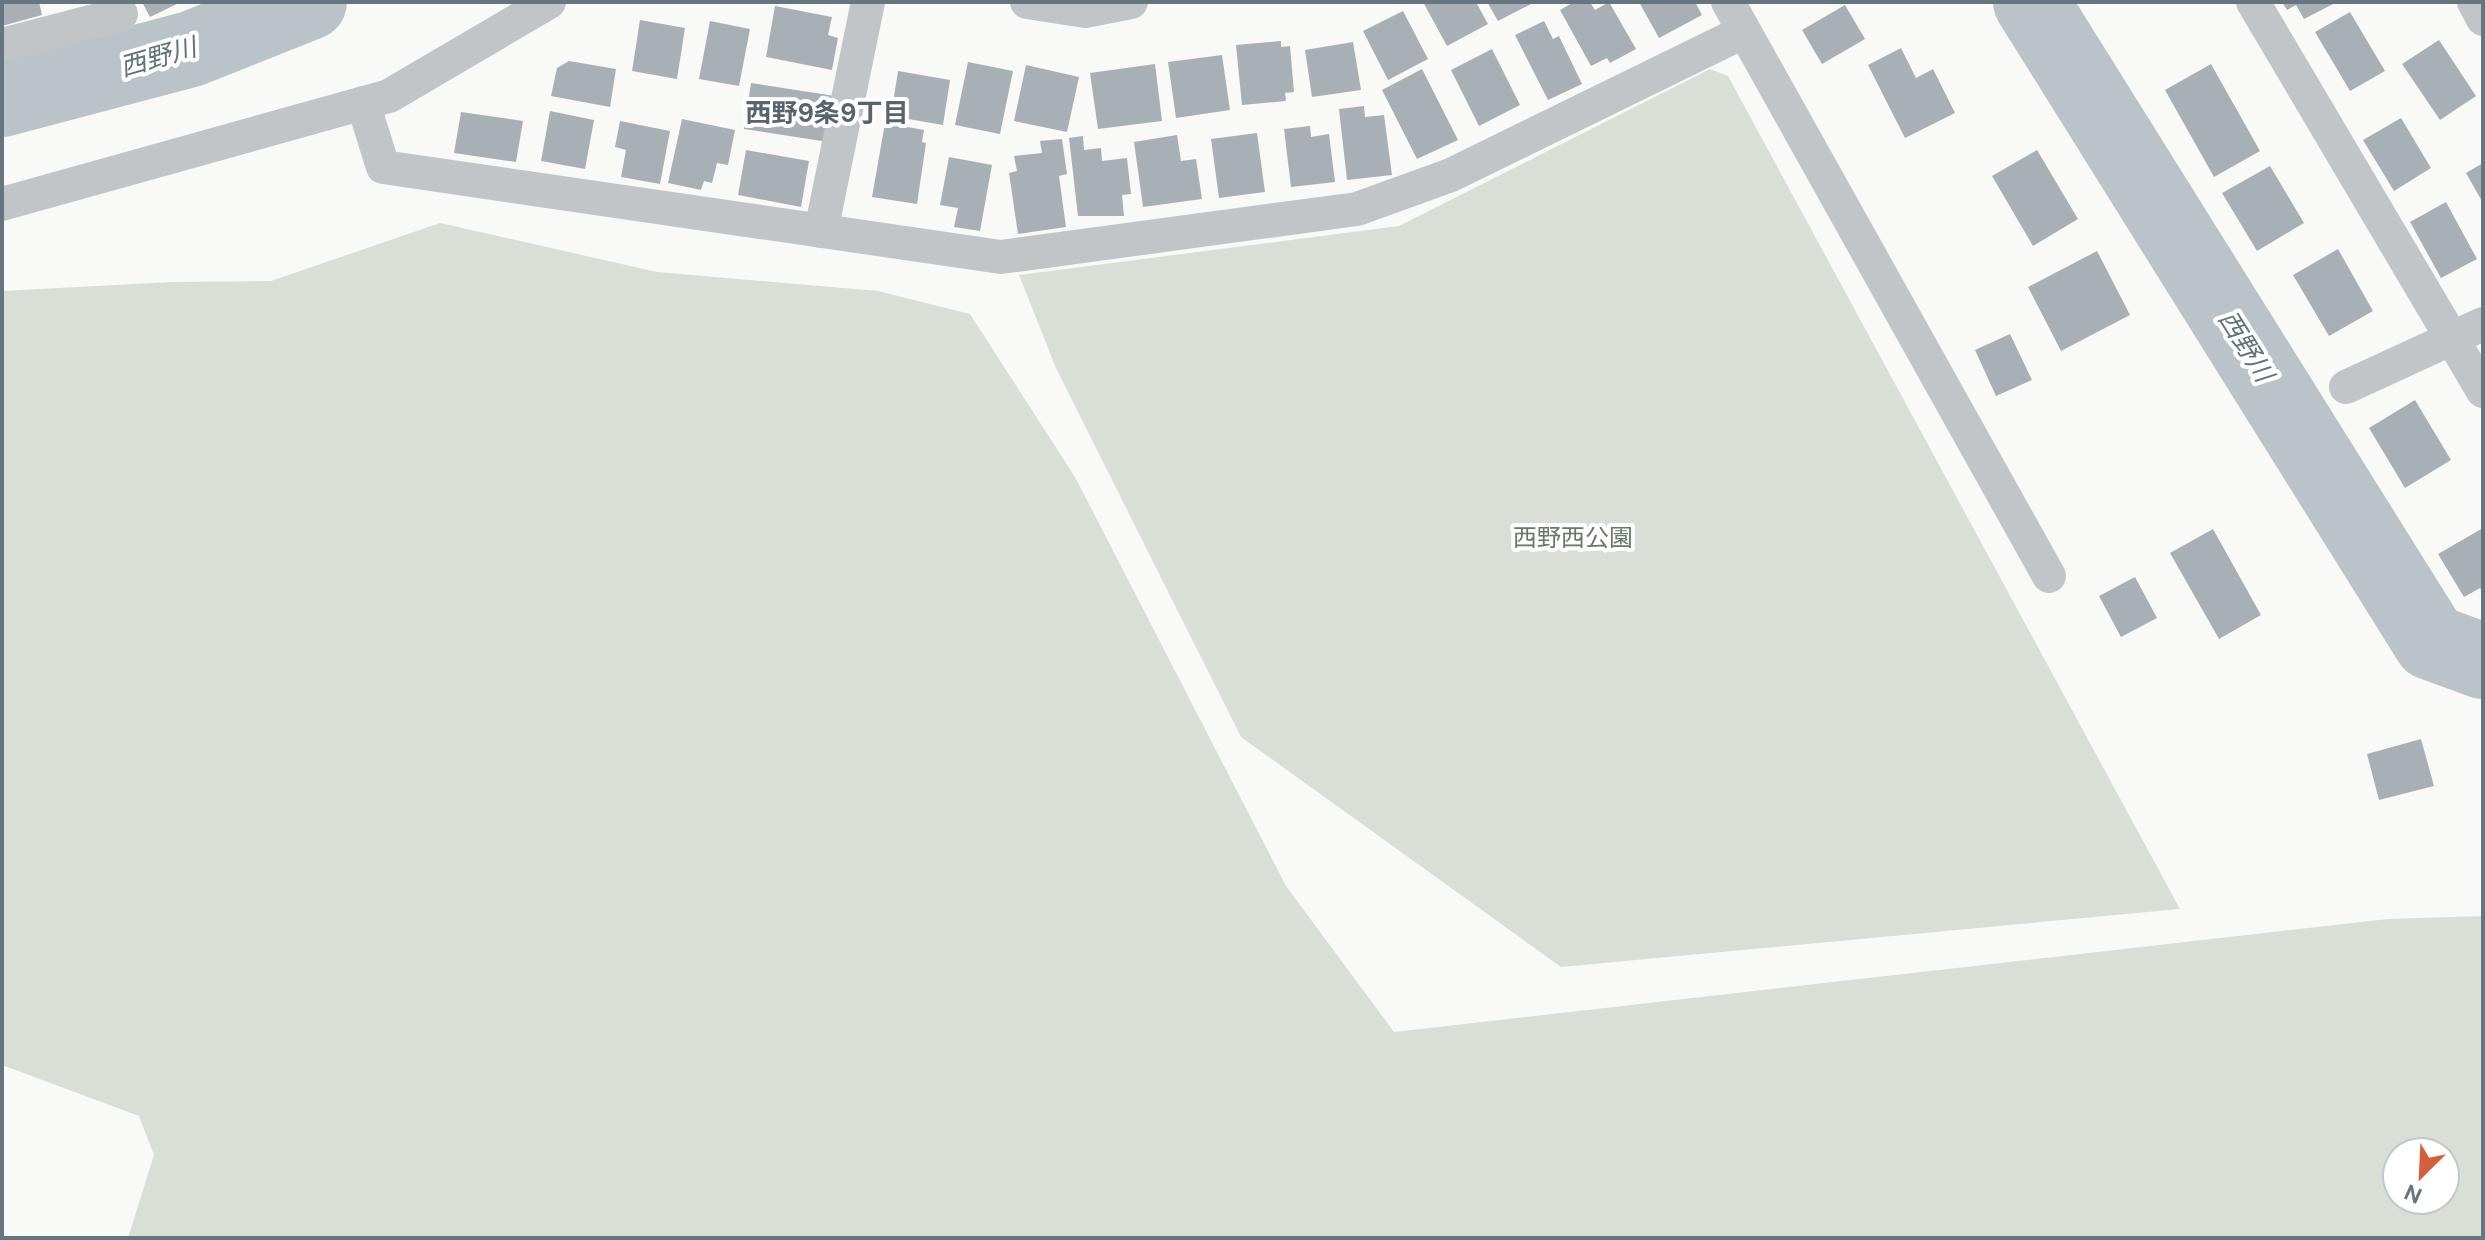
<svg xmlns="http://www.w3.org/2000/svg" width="2485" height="1240" font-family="'DM Sans','Noto Sans JP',sans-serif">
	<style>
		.green { fill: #d9ded7; fill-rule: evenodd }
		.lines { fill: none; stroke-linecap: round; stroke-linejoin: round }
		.river { stroke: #bac4c8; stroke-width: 76 }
		.building { fill: #a9b0b5 }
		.street { stroke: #c1c5c8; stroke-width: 34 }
		.labels { text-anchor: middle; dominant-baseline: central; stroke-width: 8; stroke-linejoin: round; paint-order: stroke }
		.park-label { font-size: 24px; fill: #687865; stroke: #fff }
		.water-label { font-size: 26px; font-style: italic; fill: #617379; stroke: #fff }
		.neighbourhood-label { font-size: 26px; font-weight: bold; fill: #58636b; stroke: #fff }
	</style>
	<rect width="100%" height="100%" fill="#f9f9f7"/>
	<g class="green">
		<polygon points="1710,69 1728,76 2180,909 1561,967 1241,737 1056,368 1019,275 1399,226"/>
		<path d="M440 223 657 272 878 291 970 314 1075 477 1286 886 1394 1032 2388 919 2483 916V1238H128L154 1155 139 1116 2 1065V291L173 282 271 281ZM2397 1152H2445V1200H2397Z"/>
	</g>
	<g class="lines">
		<g class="river">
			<polyline points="2031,2 2431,642 2483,661"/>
			<polyline points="2,99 191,49 309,2"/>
		</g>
	</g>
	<g class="building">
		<polygon points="2,2 39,2 42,15 2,26"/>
		<polygon points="142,2 181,2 150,17"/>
		<polygon points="1423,2 1476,2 1488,24 1447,46"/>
		<polygon points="1487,2 1535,2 1498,21"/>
		<polygon points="1574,2 1590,2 1595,10 1609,2 1636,49 1610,63 1607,58 1591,66 1560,10"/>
		<polygon points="1639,2 1695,2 1702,15 1659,38"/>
		<polygon points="2282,2 2337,2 2304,19 2296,5 2287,10"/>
		<polygon points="1845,5 1865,39 1822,64 1802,30"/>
		<polygon points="775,6 832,17 828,35 838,38 832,70 766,57"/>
		<polygon points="1403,11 1428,59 1388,80 1363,31"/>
		<polygon points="2350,12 2385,71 2350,91 2315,32"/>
		<polygon points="640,20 685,28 677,79 632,71"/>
		<polygon points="710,21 750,29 739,86 699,79"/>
		<polygon points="1544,21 1553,39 1559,36 1582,84 1548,100 1515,35"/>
		<polygon points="2439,40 2476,96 2440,120 2402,64"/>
		<polygon points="1281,41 1281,47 1290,46 1294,92 1285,93 1286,101 1242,105 1236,45"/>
		<polygon points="1353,42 1361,90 1312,97 1305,50"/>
		<polygon points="1901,48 1916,78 1933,69 1955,113 1905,138 1868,65"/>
		<polygon points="1492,49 1520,105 1479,126 1451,70"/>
		<polygon points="1222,55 1230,110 1176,118 1168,62"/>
		<polygon points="569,61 616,69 610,107 551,96 557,68"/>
		<polygon points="968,62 1013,71 1000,134 955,125"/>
		<polygon points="1155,64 1162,121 1098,129 1090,73"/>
		<polygon points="2211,64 2260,151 2214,177 2165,90"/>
		<polygon points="1026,65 1079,77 1067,132 1014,121"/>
		<polygon points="1422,69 1458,140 1417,159 1382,90"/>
		<polygon points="898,71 950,80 943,125 891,116"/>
		<polygon points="751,83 835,96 828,142 744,129"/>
		<polygon points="1364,106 1365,117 1384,115 1392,175 1347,180 1339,109"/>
		<polygon points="550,111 594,120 585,169 541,161"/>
		<polygon points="461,112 523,121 516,162 454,153"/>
		<polygon points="2401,118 2431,168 2394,191 2363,140"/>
		<polygon points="682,119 735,130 728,165 717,163 712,183 704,181 701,190 668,183"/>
		<polygon points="620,121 670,131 660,184 621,177 626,150 615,147"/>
		<polygon points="885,123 924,130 922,142 926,143 917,204 872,197"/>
		<polygon points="1310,126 1311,137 1329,134 1335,182 1291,187 1284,129"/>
		<polygon points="1257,133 1265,192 1219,198 1211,139"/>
		<polygon points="1177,135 1181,161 1196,159 1202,199 1143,207 1134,142"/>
		<polygon points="1083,136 1084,150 1101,148 1102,161 1127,158 1131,194 1122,195 1124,216 1078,216 1069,138"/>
		<polygon points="1062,139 1067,174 1059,176 1066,227 1018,234 1009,173 1017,171 1014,156 1042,153 1040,141"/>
		<polygon points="746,150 809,161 801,207 738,195"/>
		<polygon points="2037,150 2078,219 2033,246 1992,176"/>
		<polygon points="949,157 992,165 980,231 954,227 958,208 940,205"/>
		<polygon points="2483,163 2483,203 2466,173"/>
		<polygon points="2270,166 2304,223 2257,251 2222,193"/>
		<polygon points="2446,202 2477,259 2441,278 2410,222"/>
		<polygon points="2338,249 2373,311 2329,336 2293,275"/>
		<polygon points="2097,251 2130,315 2061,351 2028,287"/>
		<polygon points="2010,334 2032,380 1996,396 1975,350"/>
		<polygon points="2415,400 2451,460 2405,488 2369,428"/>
		<polygon points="2483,528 2483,593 2480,588 2464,597 2438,554"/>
		<polygon points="2213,529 2261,615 2219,639 2170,553"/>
		<polygon points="2135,577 2157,618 2121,637 2099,596"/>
		<polygon points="2421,739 2434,786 2379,800 2367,754"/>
	</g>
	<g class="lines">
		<g class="street">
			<polyline points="1027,2 1085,11 1131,2"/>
			<polyline points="1728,2 2049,576"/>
			<polyline points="2253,2 2483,391"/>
			<polyline points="2474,2 2483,19"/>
			<polyline points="2,45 121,14 115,2"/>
			<polyline points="363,103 383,167 1001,257 1357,209 1451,175 1743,32"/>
			<polyline points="2,204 389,96 549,2"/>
			<polyline points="821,231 868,2"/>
			<polyline points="2346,387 2483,324"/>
		</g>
	</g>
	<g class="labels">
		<g class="park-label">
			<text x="1573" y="537">西野西公園</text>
		</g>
		<g class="water-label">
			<text transform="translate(158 57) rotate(-16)">西野川</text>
			<text transform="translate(2246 346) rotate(58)">西野川</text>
		</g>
		<g class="neighbourhood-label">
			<text x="827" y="113">西野9条9丁目</text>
		</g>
	</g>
	<rect width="2485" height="1240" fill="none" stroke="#66757f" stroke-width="8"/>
	<g transform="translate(2421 1176) rotate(204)"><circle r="38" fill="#ffffff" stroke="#c2c8cc" stroke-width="2"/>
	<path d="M0-6L14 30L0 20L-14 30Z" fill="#d35f3d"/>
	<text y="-12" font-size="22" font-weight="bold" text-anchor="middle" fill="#66757f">N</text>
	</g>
</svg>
